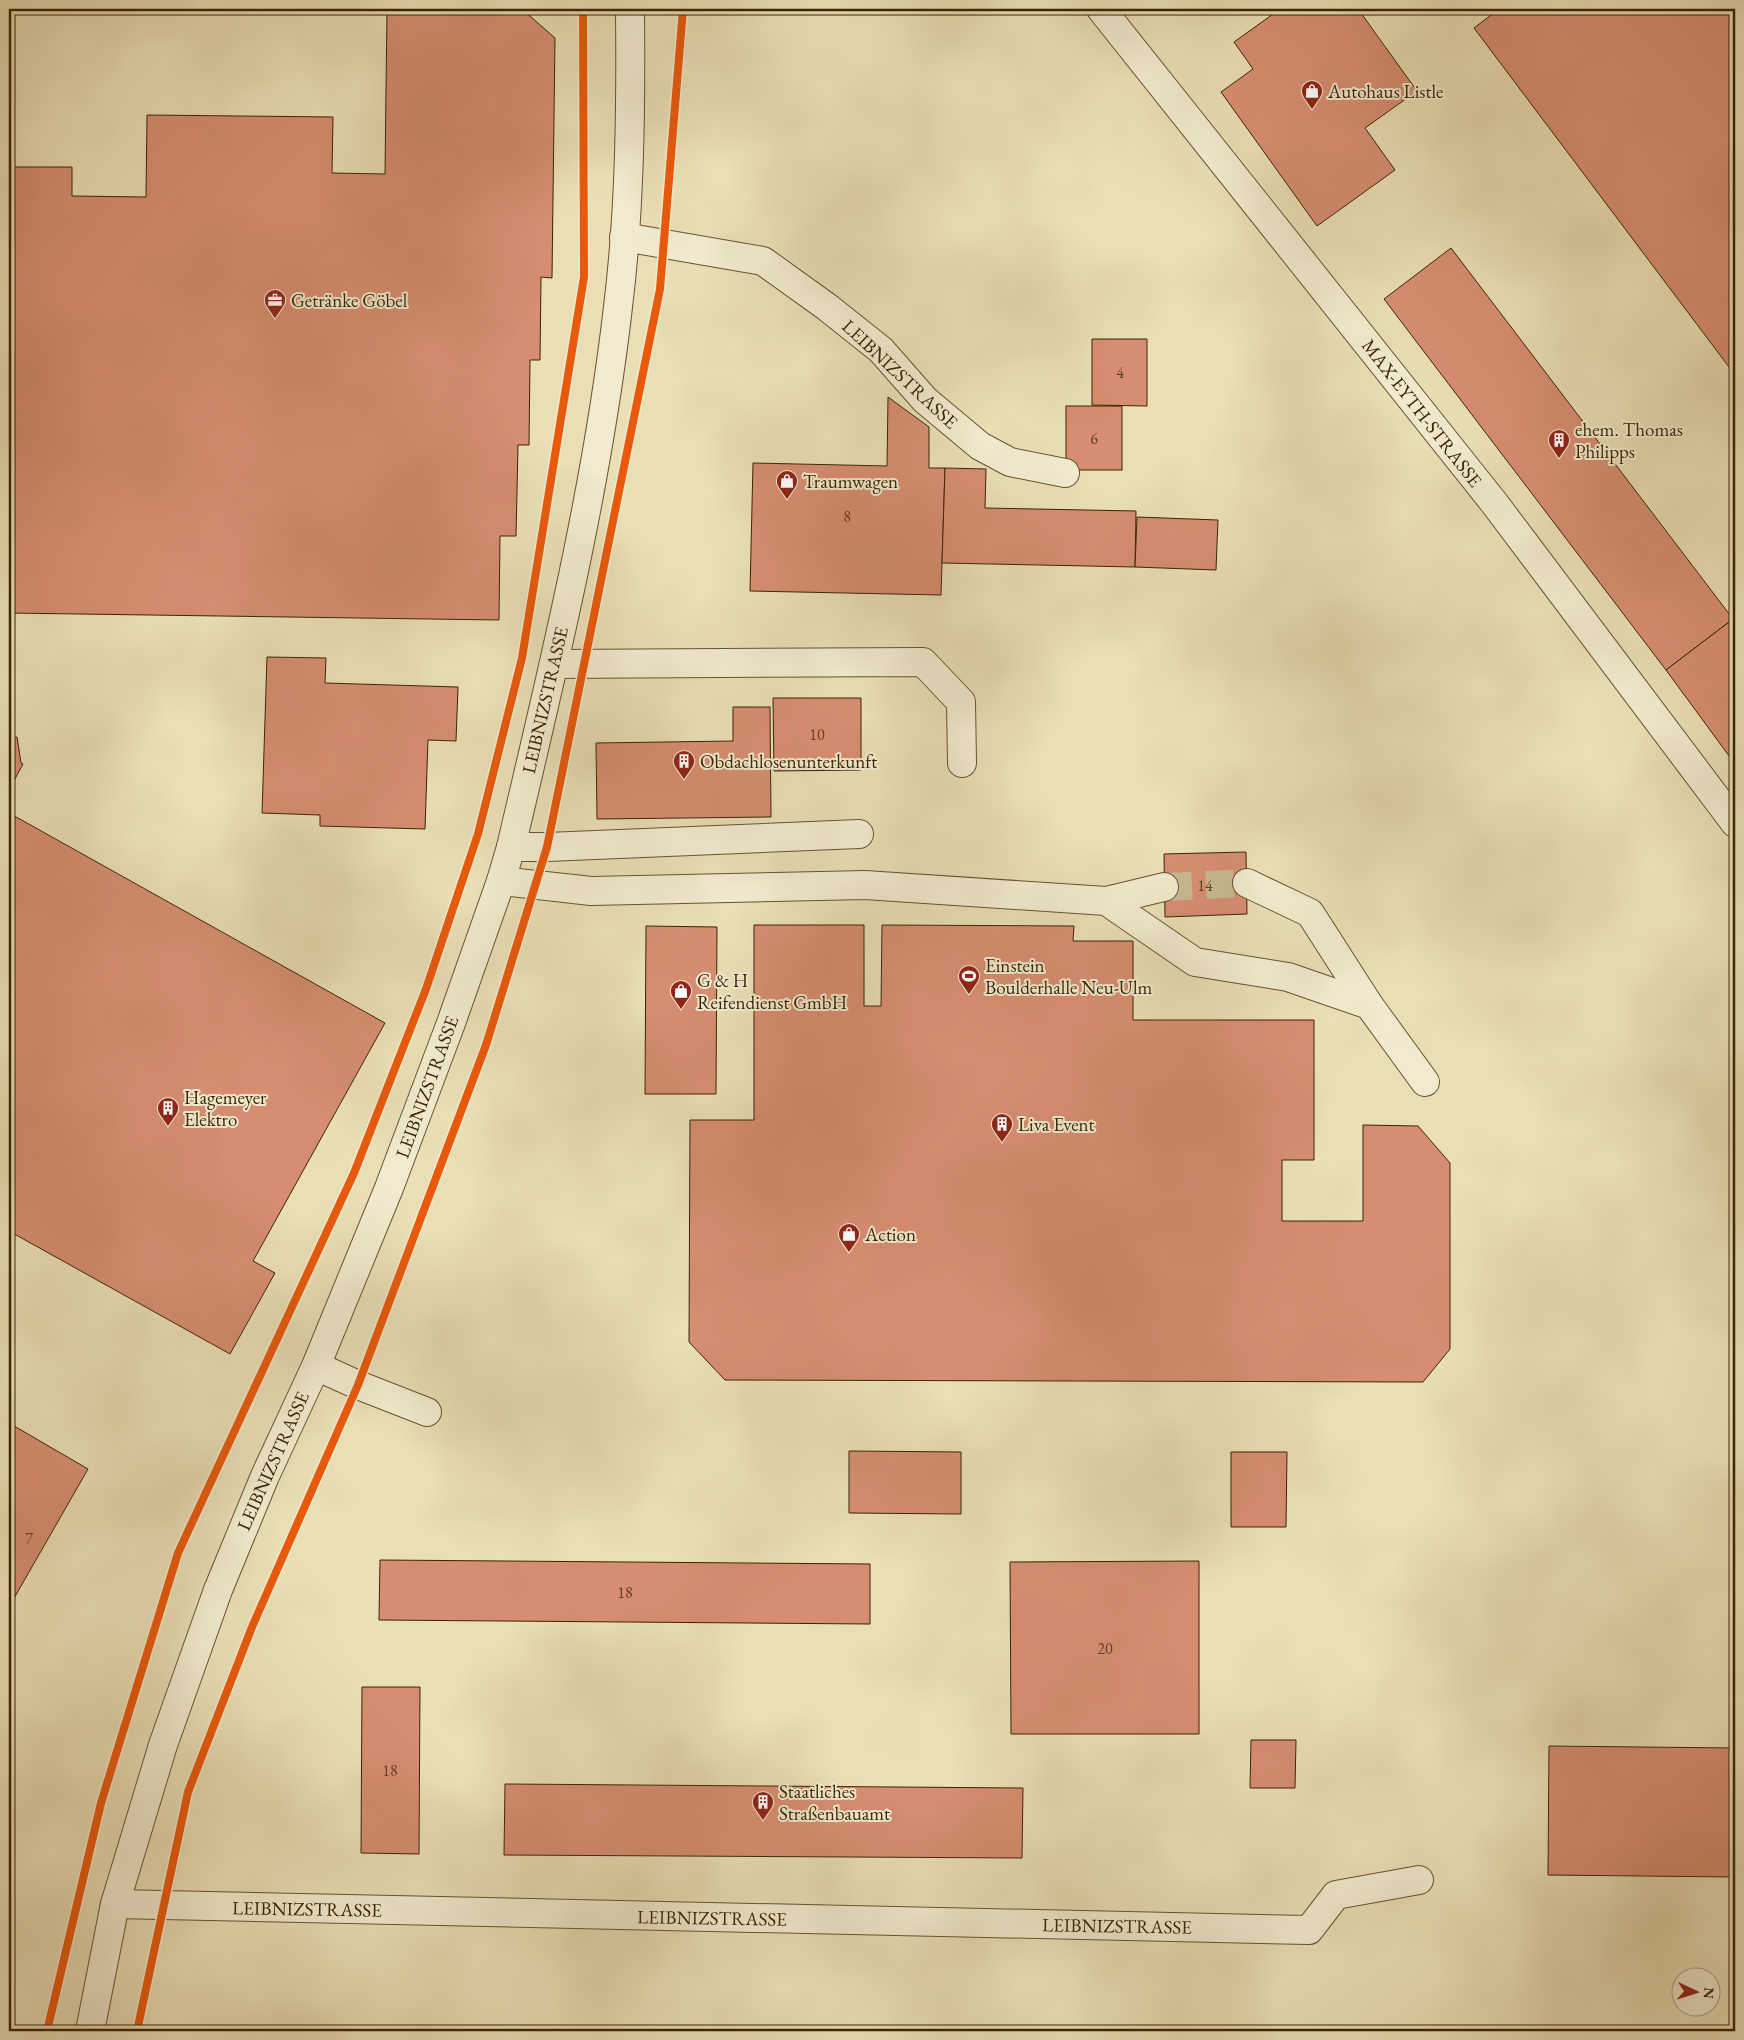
<svg xmlns="http://www.w3.org/2000/svg" width="1744" height="2040" font-family="'EB Garamond',serif">
	<style>
		.building { fill: #d68d71; stroke: #3a2504 }
		.lines { fill: none; stroke-linecap: round; stroke-linejoin: round }
		.minor-tunnel { stroke: #c6b991; stroke-width: 28; stroke-dasharray: 28 14; stroke-linecap: butt }
		.minor-casing { stroke: #665330; stroke-width: 30 }
		.minor { stroke: #f1eace; stroke-width: 28 }
		.cycleway-casing { stroke: #f1eace; stroke-width: 11 }
		.cycleway { stroke: #e8590c; stroke-width: 8 }
		.labels { text-anchor: middle; dominant-baseline: central; stroke-width: 4; stroke-linejoin: round; paint-order: stroke }
		.number-label { font-size: 16px; fill: #613f1f }
		.poi-label { font-size: 19px; fill: #3a2504; stroke: #f1eace; text-anchor: start }
		.street-label { font-size: 19px; fill: #3a2504; stroke: #f1eace }
	</style>
	<rect width="100%" height="100%" fill="#e9deb4"/>
	<filter id="stains"><feTurbulence type="fractalNoise" baseFrequency=".004" numOctaves="4"/><feColorMatrix values="0 0 0 0 .2 0 0 0 0 .09 0 0 0 0 .02 0 0 0 .5 -.17"/></filter>
	<radialGradient id="worn" r=".72"><stop offset=".6" stop-color="#630" stop-opacity="0"/><stop offset="1" stop-color="#630" stop-opacity=".3"/></radialGradient>
	<g class="building">
		<polygon points="387,9 522,9 555,38 552,278 541,277 540,360 530,360 529,445 518,445 516,536 500,536 499,620 9,613 9,167 72,167 72,196 146,197 147,115 333,117 332,173 385,174"/>
		<polygon points="1273,9 1358,9 1417,91 1365,128 1395,170 1317,226 1221,92 1253,69 1234,42 1276,12"/>
		<polygon points="1499,9 1735,9 1735,375 1474,28"/>
		<polygon points="1451,248 1733,619 1666,670 1384,299"/>
		<polygon points="1092,339 1147,339 1147,406 1092,405"/>
		<polygon points="888,397 929,427 929,468 945,468 941,595 750,591 753,463 887,466"/>
		<rect x="1066" y="406" width="56" height="64"/>
		<polygon points="945,468 986,469 985,508 1136,511 1135,567 942,563"/>
		<polygon points="1137,517 1218,520 1216,570 1135,567"/>
		<polygon points="1733,619 1735,623 1735,764 1666,670"/>
		<polygon points="267,657 326,658 325,683 458,687 456,741 428,740 425,829 320,826 320,815 262,813"/>
		<polygon points="773,698 861,698 861,770 774,771"/>
		<polygon points="733,707 770,707 771,817 597,819 596,743 733,741"/>
		<polygon points="17,737 21,763 23,764 9,790 9,738"/>
		<polygon points="9,813 385,1023 253,1261 275,1273 230,1354 9,1231"/>
		<polygon points="1246,852 1247,914 1165,917 1164,854"/>
		<polygon points="754,925 864,925 864,1006 881,1006 882,925 1074,926 1073,941 1133,941 1133,1020 1314,1020 1314,1160 1282,1160 1282,1221 1363,1221 1363,1125 1418,1126 1450,1163 1450,1349 1423,1382 725,1380 689,1342 690,1120 754,1120"/>
		<polygon points="646,926 717,927 716,1094 645,1094"/>
		<polygon points="9,1423 88,1469 9,1607"/>
		<polygon points="849,1451 961,1452 961,1514 849,1513"/>
		<polygon points="1231,1452 1287,1452 1286,1527 1231,1527"/>
		<polygon points="380,1560 870,1564 870,1624 379,1620"/>
		<polygon points="1199,1561 1199,1734 1011,1734 1010,1562"/>
		<polygon points="362,1687 420,1687 419,1854 361,1853"/>
		<polygon points="1251,1740 1296,1740 1295,1788 1250,1788"/>
		<polygon points="1549,1746 1735,1748 1735,1877 1548,1875"/>
		<polygon points="505,1784 1023,1788 1022,1858 504,1855"/>
	</g>
	<g class="lines">
		<polyline class="minor-tunnel" points="1164,887 1247,883"/>
		<g class="minor-casing">
			<g id="minor">
				<polyline points="1101,9 1495,504 1735,823"/>
				<polyline points="624,237 763,261 827,307 881,350 925,400 980,446 1010,462 1065,473"/>
				<polyline points="554,664 923,662 961,702 962,763"/>
				<polyline points="511,847 547,847 859,834"/>
				<polyline points="501,881 591,891 865,885 1106,901 1195,962 1288,977 1369,1005 1425,1082"/>
				<polyline points="1247,883 1310,913 1369,1005"/>
				<polyline points="1106,901 1164,887"/>
				<polyline points="316,1366 358,1385 427,1412"/>
				<polyline points="115,1904 1309,1930 1336,1895 1419,1880"/>
				<path d="M90 2031 115 1904 163 1745 218 1590 265 1476 316 1366 389 1188 451 1023 501 881 511 847C553 668 597 490 618 307 630 209 631 108 630 9"/>
			</g>
		</g>
		<use href="#minor" class="minor"/>
		<g class="cycleway-casing">
			<g id="cycleway">
				<polyline points="47,2031 101,1803 178,1553 354,1173 426,989 478,834 522,658 584,277 583,9"/>
				<polyline points="137,2031 188,1792 252,1627 358,1385 486,1045 547,847 660,289 683,9"/>
			</g>
		</g>
		<use href="#cycleway" class="cycleway"/>
	</g>
	<defs>
		<g id="shop-pin" transform="scale(1.125)"><path d="M0 17L-7.5 6A9.5 9.5 0 1 1 7.5 6Z" fill="#8f2418" stroke="#f1eace"/><path d="M-5-2.5h2.3a2.7 3.5 0 0 1 5.4 0H5L5.5 6h-11ZM-1.5-2.5h3a1.5 2.3 0 0 0-3 0Z" fill="#fff"/></g>
		<g id="office-pin" transform="scale(1.125)"><path d="M0 17L-7.5 6A9.5 9.5 0 1 1 7.5 6Z" fill="#8f2418" stroke="#f1eace"/><path d="M-6-3h4V-5.5h4V-3h4V5H-6ZM-1-4.5V-3h2v-1.5ZM-6 0V1H6V0Z" fill="#fff"/></g>
		<g id="building-pin" transform="scale(1.125)"><path d="M0 17L-7.5 6A9.5 9.5 0 1 1 7.5 6Z" fill="#8f2418" stroke="#f1eace"/><path d="M-4-6H4V6H1V3H-1V6H-4ZM-2.5-4.3h1.7v1.8h-1.7ZM.8-4.3h1.7v1.8H.8ZM-2.5-1h1.7V.8h-1.7ZM.8-1h1.7V.8H.8Z" fill="#fff"/></g>
		<g id="stadium-pin" transform="scale(1.125)"><path d="M0 17L-7.5 6A9.5 9.5 0 1 1 7.5 6Z" fill="#8f2418" stroke="#f1eace"/><path d="M0-5a6.5 5 0 1 0 0 10a6.5 5 0 1 0 0-10ZM-3.5-1.8h7v3.6h-7Z" fill="#fff"/></g>
	</defs>
	<g fill-rule="evenodd">
		<use href="#shop-pin" x="1312" y="91"/>
		<use href="#office-pin" x="275" y="300"/>
		<use href="#building-pin" x="1559" y="440"/>
		<use href="#shop-pin" x="787" y="481"/>
		<use href="#building-pin" x="684" y="761"/>
		<use href="#stadium-pin" x="969" y="976"/>
		<use href="#shop-pin" x="681" y="991"/>
		<use href="#building-pin" x="168" y="1108"/>
		<use href="#building-pin" x="1002" y="1124"/>
		<use href="#shop-pin" x="849" y="1234"/>
		<use href="#building-pin" x="763" y="1802"/>
	</g>
	<g class="labels">
		<g class="number-label">
			<text x="1120" y="372">4</text>
			<text x="1094" y="438">6</text>
			<text x="847" y="516">8</text>
			<text x="817" y="734">10</text>
			<text x="1205" y="885">14</text>
			<text x="29" y="1538">7</text>
			<text x="625" y="1592">18</text>
			<text x="1105" y="1648">20</text>
			<text x="390" y="1770">18</text>
		</g>
		<g class="poi-label">
			<text x="1328" y="91">Autohaus Listle</text>
			<text x="291" y="300">Getränke Göbel</text>
			<text x="1575" y="429">ehem. Thomas<tspan x="1575" dy="22">Philipps</tspan></text>
			<text x="803" y="481">Traumwagen</text>
			<text x="700" y="761">Obdachlosenunterkunft</text>
			<text x="985" y="965">Einstein<tspan x="985" dy="22">Boulderhalle Neu-Ulm</tspan></text>
			<text x="697" y="980">G &amp; H<tspan x="697" dy="22">Reifendienst GmbH</tspan></text>
			<text x="184" y="1097">Hagemeyer<tspan x="184" dy="22">Elektro</tspan></text>
			<text x="1018" y="1124">Liva Event</text>
			<text x="865" y="1234">Action</text>
			<text x="779" y="1791">Staatliches<tspan x="779" dy="22">Straßenbauamt</tspan></text>
		</g>
		<g class="street-label">
			<text transform="translate(900 374) rotate(43)">LEIBNIZSTRASSE</text>
			<text transform="translate(1422 413) rotate(52)">MAX-EYTH-STRASSE</text>
			<text transform="translate(545 700) rotate(-77)">LEIBNIZSTRASSE</text>
			<text transform="translate(427 1087) rotate(-70)">LEIBNIZSTRASSE</text>
			<text transform="translate(273 1461) rotate(-66)">LEIBNIZSTRASSE</text>
			<text transform="translate(307 1909) rotate(1)">LEIBNIZSTRASSE</text>
			<text transform="translate(712 1918) rotate(1)">LEIBNIZSTRASSE</text>
			<text transform="translate(1117 1926) rotate(1)">LEIBNIZSTRASSE</text>
		</g>
	</g>
	<rect width="1744" height="2040" fill="none" stroke="#e9deb4" stroke-width="30"/>
	<rect x="10" y="10" width="1724" height="2020" fill="none" stroke="#3a2504" stroke-width="2.5"/>
	<rect x="15" y="15" width="1714" height="2010" fill="none" stroke="#3a2504"/>
	<g transform="translate(1696 1992) rotate(94)"><circle r="24" fill="#f1eace" stroke="#a89b7d"/>
	<path d="M0-4L9 19L0 12L-9 19Z" fill="#8f2418"/>
	<text y="-8" font-size="14" font-weight="bold" text-anchor="middle" fill="#3a2504">N</text>
	</g>
	<rect width="100%" height="100%" filter="url(#stains)"/>
	<rect width="100%" height="100%" fill="url(#worn)"/>
</svg>
